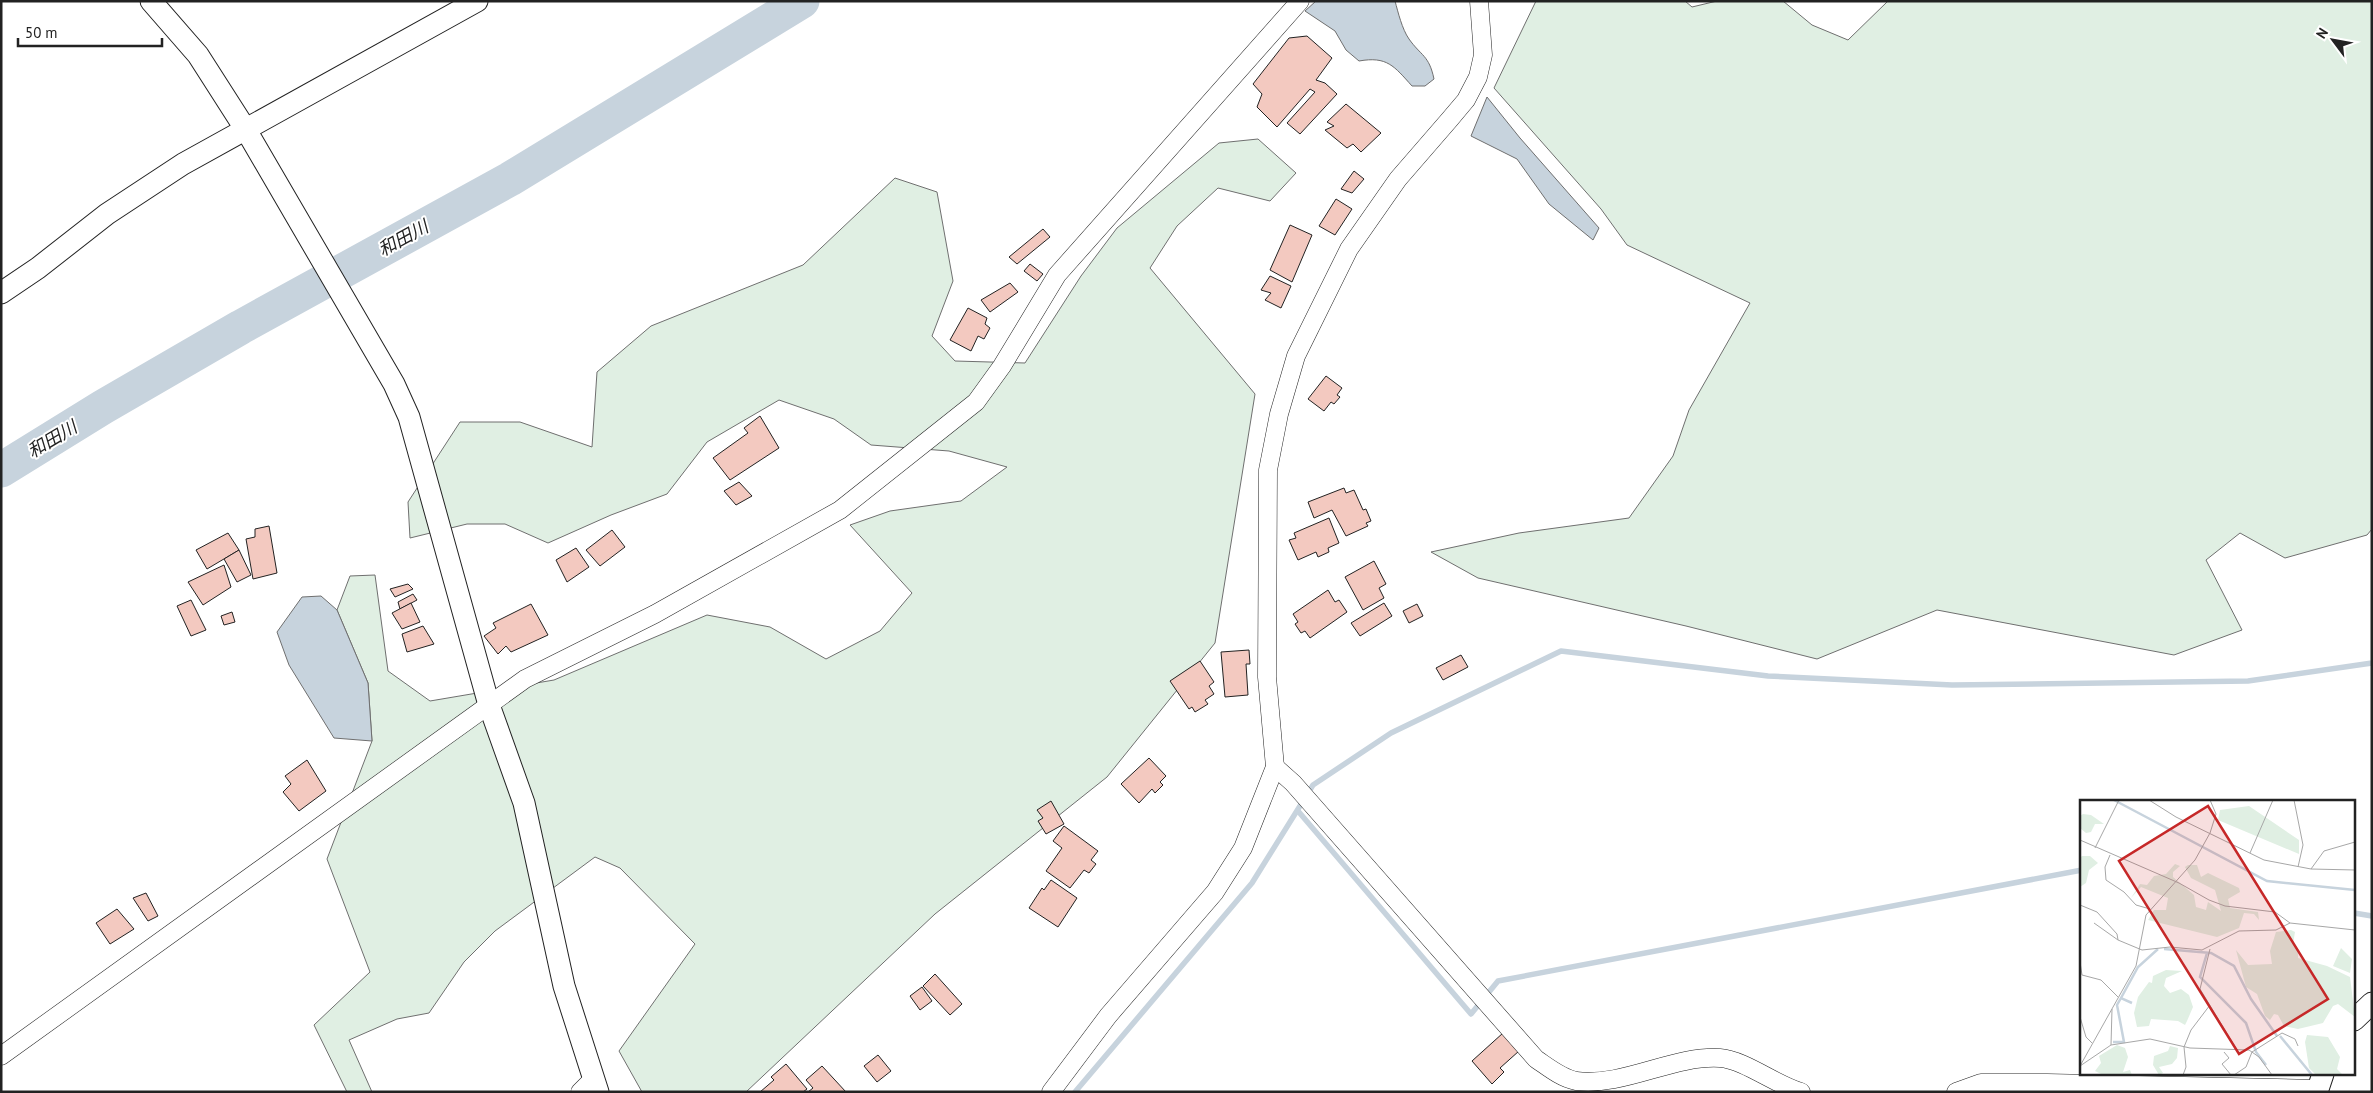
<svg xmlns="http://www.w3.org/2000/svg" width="2373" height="1093" font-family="'PT Sans','Noto Sans JP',sans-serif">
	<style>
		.green { fill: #e0efe3; stroke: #6f6f6f }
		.water { fill: #c7d3dd; stroke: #6f6f6f }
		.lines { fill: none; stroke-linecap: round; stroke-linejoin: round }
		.stream { stroke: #c7d3dd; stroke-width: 5.5 }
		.river { stroke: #c7d3dd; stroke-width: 35 }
		.building { fill: #f3c9c0; stroke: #222 }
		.minor-casing { stroke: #222; stroke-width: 19 }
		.tertiary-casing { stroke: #222; stroke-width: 23 }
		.minor { stroke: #fff; stroke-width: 18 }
		.tertiary { stroke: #fff; stroke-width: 21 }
		.labels { text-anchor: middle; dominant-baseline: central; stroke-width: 4; stroke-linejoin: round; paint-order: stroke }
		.water-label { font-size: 18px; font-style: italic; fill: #222; stroke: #fff }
		.inset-river { fill: none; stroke: #c7d3dd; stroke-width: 2.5 }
		.inset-road { fill: none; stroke: #a7a7a7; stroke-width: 1 }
		.view { fill: #c62828; fill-opacity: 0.15; stroke: #c62828; stroke-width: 2.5 }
		.inset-edge { fill: none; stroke: #222; stroke-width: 2.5 }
	</style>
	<rect width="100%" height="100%" fill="#fff"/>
	<g class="green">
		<polygon points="1536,1 1685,1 1692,7 1717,1 1783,1 1812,25 1848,40 1888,1 2372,1 2372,529 2367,535 2285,558 2240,533 2206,560 2242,630 2174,655 1937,610 1817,659 1686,626 1478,578 1431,552 1519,533 1629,518 1673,456 1689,410 1750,303 1627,245 1601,209 1494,88"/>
		<polygon points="1258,139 1296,173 1270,201 1218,188 1177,226 1150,268 1255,394 1215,643 1107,777 935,914 746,1092 642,1092 619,1051 695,944 620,868 595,857 495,931 464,962 429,1013 397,1019 349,1040 372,1092 347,1092 314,1025 370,972 327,859 372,741 368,683 337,610 350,576 375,575 388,671 430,701 554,680 707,615 770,627 826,659 880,631 912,593 850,525 890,511 961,501 1007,467 949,451 871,445 834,419 779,400 707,442 667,494 611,515 548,543 505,524 467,524 410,538 408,502 460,422 520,422 592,447 597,372 651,326 803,265 895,178 937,192 953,281 932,336 955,361 1025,363 1081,276 1117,228 1219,143"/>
	</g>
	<g class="water">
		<path d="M1316 1H1395C1398 12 1402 29 1409 39 1421 56 1429 55 1434 79L1425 86H1412C1394 66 1387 56 1359 61L1346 50 1335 31 1305 11Z"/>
		<polygon points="1487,97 1520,138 1599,228 1593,240 1549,204 1517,159 1471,136"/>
		<polygon points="321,596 337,610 368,683 372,741 334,738 289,665 277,632 302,597"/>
	</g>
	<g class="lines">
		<g class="stream">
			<polyline points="1298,811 1471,1014 1498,981 2082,870"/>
			<polyline points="2354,913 2372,916"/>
			<polyline points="1075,1092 1252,883 1313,785 1391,733 1561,651 1768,676 1952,685 2248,681 2372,663"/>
		</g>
		<polyline class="river" points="1,470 103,407 241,327 510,179 802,1"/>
	</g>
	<g class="building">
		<polygon points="1307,36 1332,58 1316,80 1325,83 1337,94 1300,134 1287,123 1315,92 1310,89 1277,127 1257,107 1262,94 1253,84 1289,38"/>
		<polygon points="1346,104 1381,133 1361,152 1353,144 1347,148 1325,130 1334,126 1327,122"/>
		<polygon points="1354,171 1364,179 1352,193 1341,189"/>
		<polygon points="1336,199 1352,209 1335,235 1319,226"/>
		<polygon points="1290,225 1312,235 1292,282 1270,270"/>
		<polygon points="1043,229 1050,237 1017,264 1009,257"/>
		<polygon points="1030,264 1043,274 1037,281 1024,271"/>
		<polygon points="1270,276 1291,286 1281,308 1265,300 1271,293 1261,290"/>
		<polygon points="1010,283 1018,292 990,312 981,300"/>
		<polygon points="968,308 987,318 985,324 990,328 984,339 978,336 971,351 950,340"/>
		<polygon points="1326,376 1342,388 1337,395 1340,397 1334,404 1331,402 1324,411 1308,399"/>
		<polygon points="760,416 779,448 730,480 713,458 748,433 744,428"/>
		<polygon points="739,482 752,496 736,505 724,491"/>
		<polygon points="1344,488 1346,493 1354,490 1363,510 1366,509 1371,521 1366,523 1368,526 1346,536 1332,510 1314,518 1308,502"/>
		<polygon points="1329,518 1339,543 1328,548 1329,552 1318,557 1316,552 1298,560 1289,540 1296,538 1294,533"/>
		<polygon points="269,526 277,573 253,579 246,539 255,537 255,529"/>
		<polygon points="612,530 625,547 600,566 586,550"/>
		<polygon points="228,533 239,550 207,569 196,550"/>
		<polygon points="576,548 589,567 567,582 556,560"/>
		<polygon points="239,550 251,575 237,582 224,559"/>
		<polygon points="1374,561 1386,584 1379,588 1384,598 1363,610 1345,577"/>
		<polygon points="224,565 231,587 203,605 188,582"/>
		<polygon points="408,584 413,589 395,597 390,589"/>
		<polygon points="1328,590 1335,602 1339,600 1347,612 1310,638 1305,631 1301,633 1295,624 1298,622 1293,614"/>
		<polygon points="413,594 417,600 400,609 398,602"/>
		<polygon points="191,600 206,630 191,636 177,606"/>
		<polygon points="411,603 420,622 402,629 392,613"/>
		<polygon points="1384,603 1392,616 1360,636 1351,623"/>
		<polygon points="531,604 548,635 511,652 506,646 498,654 484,636 496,628 493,623"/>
		<polygon points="1417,604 1423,616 1409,623 1403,611"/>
		<polygon points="232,612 235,622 224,625 221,616"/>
		<polygon points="423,626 434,644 407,652 402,634"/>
		<polygon points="1249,650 1250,664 1246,664 1248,695 1225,697 1221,652"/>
		<polygon points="1461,655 1468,667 1443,680 1436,668"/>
		<polygon points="1200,661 1214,682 1209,686 1214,694 1205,700 1208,704 1195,712 1192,707 1189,709 1170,681"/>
		<polygon points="1149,758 1166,776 1160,782 1163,785 1155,793 1152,789 1139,803 1121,784"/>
		<polygon points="307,760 326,791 299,811 283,792 291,784 285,776"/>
		<polygon points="1051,801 1064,824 1046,834 1038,821 1043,818 1037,810"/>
		<polygon points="1064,826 1098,851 1091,860 1096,864 1089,873 1084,870 1070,888 1046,871 1062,848 1053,841"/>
		<polygon points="1051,880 1077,898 1058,927 1029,908 1042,888 1044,890"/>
		<polygon points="146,893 158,916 148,921 133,898"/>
		<polygon points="117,909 134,929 110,944 96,923"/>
		<polygon points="935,974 962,1004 950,1015 923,986"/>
		<polygon points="922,987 932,1001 920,1010 910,996"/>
		<polygon points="1503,1033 1519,1051 1500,1068 1504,1072 1492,1084 1472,1061"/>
		<polygon points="878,1055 891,1071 877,1082 864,1066"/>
		<polygon points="786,1064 807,1089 803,1092 760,1092 774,1080 771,1077"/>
		<polygon points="822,1066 846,1092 808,1092 813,1088 806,1080"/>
	</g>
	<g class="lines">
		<g class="minor-casing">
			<g id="minor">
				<path d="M1275 767 1293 783 1536 1059C1548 1067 1561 1078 1576 1081 1624 1087 1673 1055 1720 1058 1745 1060 1774 1084 1801 1092"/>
				<polyline points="1,1056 525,679 655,614 840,510 976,402 1002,366 1057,275 1300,1"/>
				<polyline points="580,1092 593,1079"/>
				<polyline points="1051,1092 1108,1016 1215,892 1243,848 1275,767 1267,677 1268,470 1279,414 1296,356 1349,249 1398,179 1450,119 1466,100 1478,77 1483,55 1479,1"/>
				<polyline points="1956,1092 1981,1083 2047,1083 2318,1089"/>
			</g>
		</g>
		<g class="tertiary-casing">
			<g id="tertiary">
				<polyline points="151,1 198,55 246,130 394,384 409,417 489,705 524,803 564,986 598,1092"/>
				<polyline points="1,293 38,268 107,214 183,164 477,1"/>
				<polyline points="2354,1020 2372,1003"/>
				<polyline points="2317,1092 2323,1074"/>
			</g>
		</g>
		<use href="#minor" class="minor"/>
		<use href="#tertiary" class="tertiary"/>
	</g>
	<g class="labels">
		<g class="water-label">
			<text transform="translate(403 238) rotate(-29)">和田川</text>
			<text transform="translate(52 439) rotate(-31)">和田川</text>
		</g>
	</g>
	<g transform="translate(2080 800)">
		<rect width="275" height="275" fill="#fff"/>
		<path d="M169 6 219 40V54L138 20 140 10ZM3 14 11 15 24 24H15L11 32 6 33 0 28V16ZM2 56H10L18 63 9 70 6 83 0 87V95V58ZM95 64 100 66 93 72V77L114 95 116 107 126 110 128 102 141 111 135 90 111 78 105 67 108 65H117L121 77 128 73 159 88 160 92 148 99 150 108 178 112 179 120 174 114 164 113 159 128 137 137 68 120 74 110H86L88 98 61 87 51 98 60 84 67 85 74 76 86 74ZM211 130 215 132 213 144 218 149V158L247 166 270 177 275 217 258 204 253 206 243 223 218 229 204 226 198 215 194 214 190 220 185 216 177 194 166 187 156 150 168 165 192 164 190 151 196 132ZM261 148 272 159 270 173 253 166ZM86 170 102 171 86 178 84 186 90 193 101 189 109 195 113 207 107 221 105 225 98 221 71 219 69 226 57 227 54 213 58 197 69 182 72 183 73 176ZM227 235 248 237 260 257 257 269 263 275H236L229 268 225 242ZM37 245 45 248 48 257 43 272 50 270 52 275H23L15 271 21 263 19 256ZM90 246 98 248 97 258 92 264 79 267 83 273 79 275 73 265 74 256 88 251Z" fill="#e0efe3"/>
		<path class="inset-river" d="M34 0 187 81 275 90M84 149 131 153 154 166 171 199 197 236M127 153 120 177 166 223 176 252 186 265M41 198 58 167 78 149M200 236 232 275M33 242H44L37 205 41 198 52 203"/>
		<path class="inset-road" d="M69 0 96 17 184 60 231 69 275 70M214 0 223 45 218 67M0 40 99 83 129 100 145 106 195 112 210 123M15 48 39 0M170 53 193 0M30 55 25 67 26 80 44 92 56 105 70 109M231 69 244 51 275 42M0 105 17 112 37 134 38 140 62 150 90 147 122 150 159 131 196 130 210 123 275 130M14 123 38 140M130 149 120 189 157 250M0 162 2 175 21 180 38 197M0 217 6 237 12 243M31 245 32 209M144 252 149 258 142 264 151 275M0 266 56 166 66 115 115 60 130 33 136 14 130 0M0 266 31 245 70 239 110 248 169 250 179 257 192 275M103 275 106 267 104 247 111 230 130 205M154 275 166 267 172 252 202 233 215 239 218 246"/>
		<path class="view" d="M128 6 248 199 159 254 39 61Z"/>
		<rect width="275" height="275" class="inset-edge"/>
	</g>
	<rect width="2373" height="1093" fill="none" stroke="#222222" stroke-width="5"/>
	<g transform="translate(2333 40) rotate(302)" stroke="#ffffff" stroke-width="4" paint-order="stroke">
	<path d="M0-4L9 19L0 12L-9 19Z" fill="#222222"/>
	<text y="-8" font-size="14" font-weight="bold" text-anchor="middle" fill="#222222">N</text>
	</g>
	<path d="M18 38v8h144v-8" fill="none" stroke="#222222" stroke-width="2.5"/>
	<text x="25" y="38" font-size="15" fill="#222222" stroke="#ffffff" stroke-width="4" paint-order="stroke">50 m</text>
</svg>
